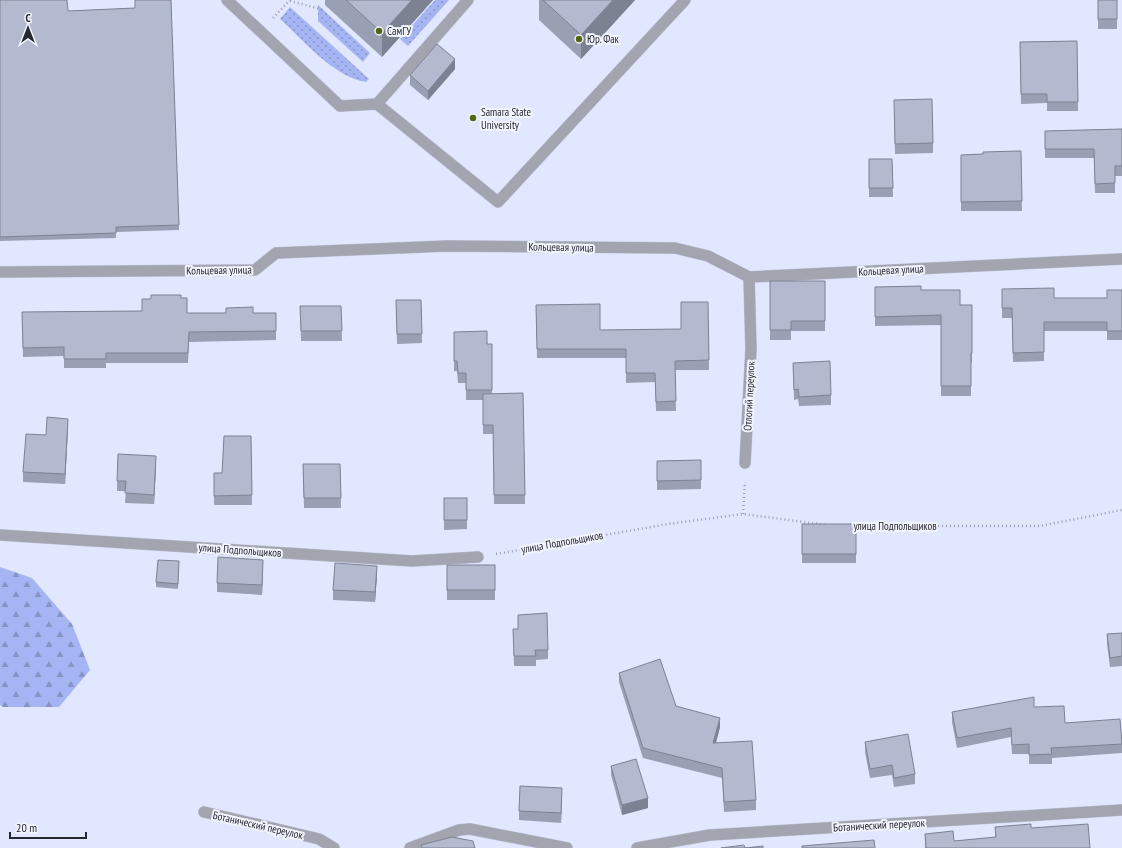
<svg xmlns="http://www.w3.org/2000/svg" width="1122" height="848" font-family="'PT Sans Narrow',sans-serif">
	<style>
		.grass { fill: url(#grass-dots) }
		.forest { fill: url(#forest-firs) }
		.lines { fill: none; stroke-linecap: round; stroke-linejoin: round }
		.service-casing { stroke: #bec5d9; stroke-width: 12 }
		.minor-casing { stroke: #bec5d9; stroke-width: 12 }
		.path { stroke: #9a9fb1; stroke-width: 2.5; stroke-dasharray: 1 3; stroke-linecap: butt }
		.service { stroke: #a2a5af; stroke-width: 11 }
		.minor { stroke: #a2a5af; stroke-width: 11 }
		.wall { fill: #9aa0b3 }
		.shaded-wall { fill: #7d8292 }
		.building { fill: #b3bad0; stroke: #7d8292 }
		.poi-dot { fill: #526613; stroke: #f2f5fe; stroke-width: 1.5 }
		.labels { text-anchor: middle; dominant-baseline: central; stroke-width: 4; stroke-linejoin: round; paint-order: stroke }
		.poi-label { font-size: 11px; fill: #252830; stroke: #f2f5fe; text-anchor: start }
		.street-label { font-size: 11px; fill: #252830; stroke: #f2f5fe }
	</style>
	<defs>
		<pattern id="grass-dots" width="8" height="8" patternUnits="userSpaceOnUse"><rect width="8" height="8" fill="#a5b5f3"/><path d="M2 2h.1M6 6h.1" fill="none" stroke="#8693c5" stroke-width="1.8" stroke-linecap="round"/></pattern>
		<pattern id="forest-firs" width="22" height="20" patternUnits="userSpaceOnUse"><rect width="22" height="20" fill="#a5b5f3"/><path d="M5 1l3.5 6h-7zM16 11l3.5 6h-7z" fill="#8693c5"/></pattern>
	</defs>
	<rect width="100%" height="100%" fill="#e0e7fe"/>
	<g class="grass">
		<polygon points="435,0 449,0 408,46 400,39"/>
		<polygon points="318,5 370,53 363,62 318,21"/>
		<path d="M290 7 369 79 366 82C334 77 304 41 280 19Z"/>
	</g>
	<polygon class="forest" points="0,567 32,578 72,624 90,670 59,707 3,707 0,705"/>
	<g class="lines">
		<g class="service-casing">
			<g id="service">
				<polyline points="227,0 340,106 377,104 498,202 685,0"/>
				<polyline points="377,104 468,0"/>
			</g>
		</g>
		<g class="minor-casing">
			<g id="minor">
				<polyline points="0,272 255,270 276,253 447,246 675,248 708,256 749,277 1122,259"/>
				<polyline points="745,463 751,349 749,277"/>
				<polyline points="0,535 412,561 478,557"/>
				<polyline points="204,812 319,839 334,848"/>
				<polyline points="410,848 459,830 470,829 567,848"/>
				<polyline points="637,848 710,835 1122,810"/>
			</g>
		</g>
		<g class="path">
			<polyline points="290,1 324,10"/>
			<polyline points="273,18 290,0"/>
			<polyline points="743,514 745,482"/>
			<polyline points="854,526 1040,526 1122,510"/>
			<polyline points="496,554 668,524 743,514 827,525"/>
		</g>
		<use href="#service" class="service"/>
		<use href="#minor" class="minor"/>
	</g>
	<g class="wall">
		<polygon points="0,0 68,11 135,8 171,0 179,230 116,232 116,238 0,241"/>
		<polygon points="325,0 433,0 382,57 325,5"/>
		<polygon points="539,0 635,0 581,59 539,20"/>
		<rect x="1098" y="0" width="19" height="29"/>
		<polygon points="1077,41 1078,111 1047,111 1047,103 1021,104 1020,42"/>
		<polygon points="455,69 428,100 410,85 410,75"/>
		<polygon points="894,110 933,143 933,153 895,154"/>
		<polygon points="1122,129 1122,176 1115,176 1115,193 1095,193 1094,158 1045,158 1045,131"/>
		<polygon points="1021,151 1022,211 961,211 961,155 983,154"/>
		<polygon points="869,159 892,159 893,197 869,197"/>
		<polygon points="770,281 825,281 825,331 791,331 791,340 770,340"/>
		<polygon points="875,287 921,290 960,305 972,305 972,363 971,363 971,396 941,396 941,325 875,326"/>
		<polygon points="1002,289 1054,298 1107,298 1122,290 1122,340 1107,340 1107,331 1044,331 1044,361 1013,362 1012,318 1002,318"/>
		<polygon points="181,298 187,313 276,313 276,340 189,342 188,363 106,363 106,368 64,368 64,356 23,357 22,312 142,311"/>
		<polygon points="396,300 421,300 422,343 397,344"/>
		<polygon points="708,302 709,370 675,370 676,411 656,411 655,382 626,383 626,358 537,358 536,305 600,330 681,329"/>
		<polygon points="300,306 341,306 342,341 301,341"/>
		<polygon points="454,332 487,344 492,344 492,394 523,393 525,504 494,504 493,434 483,434 483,400 466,400 466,383 458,383 457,371 454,371"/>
		<polygon points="793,363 831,395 831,405 799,406 798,399 794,400"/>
		<polygon points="68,428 65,484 23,482 23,472"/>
		<polygon points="251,436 252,505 214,505 214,473 222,473"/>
		<polygon points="701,460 701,489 657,490 657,461"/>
		<polygon points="303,464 340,464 341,508 304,508"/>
		<polygon points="156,465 154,504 125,503 126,491 117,491 117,481"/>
		<polygon points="444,498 467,498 467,529 444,530"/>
		<rect x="802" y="524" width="54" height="39"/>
		<rect x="447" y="565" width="48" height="35"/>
		<polygon points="179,566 178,589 156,587 156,582"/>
		<polygon points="263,570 262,595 217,592 217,583"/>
		<polygon points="377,575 375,602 333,600 333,590"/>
		<polygon points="518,615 548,650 548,659 536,660 536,666 514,666 513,629 518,629"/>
		<polygon points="1122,633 1122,666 1110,667 1107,644 1107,634"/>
		<polygon points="619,673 676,706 720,727 716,743 756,800 756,810 724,812 722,778 643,758 619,682"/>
		<polygon points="1034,707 1065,723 1122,744 1122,753 1052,758 1052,764 1029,764 1029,754 1012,754 1011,737 957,748 952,722 952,712"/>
		<polygon points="865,742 915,774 915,784 894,787 892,775 870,778 865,752"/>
		<polygon points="611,766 648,808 622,815 611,775"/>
		<polygon points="562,798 561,823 519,820 519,811"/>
		<polygon points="995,827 1031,828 1090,848 925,848 925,834 954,841 995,837"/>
	</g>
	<g class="shaded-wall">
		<polygon points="412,0 433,0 382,57 382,33"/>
		<polygon points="613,0 635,0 581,59 581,35"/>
		<polygon points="455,59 455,69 428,100 428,91"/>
		<polygon points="68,419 68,428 65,484 65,474"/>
		<polygon points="156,456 156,465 154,504 154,495"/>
		<polygon points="263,560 263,570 262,595 262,585"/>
		<polygon points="377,566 377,575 375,602 375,592"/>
		<polygon points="720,718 720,727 713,753 713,743"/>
		<polygon points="562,788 562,798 561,823 561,813"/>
		<polygon points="648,798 648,808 622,815 622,805"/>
	</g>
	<g class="building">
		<polygon points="0,0 67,0 68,11 135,8 135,0 171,0 179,225 116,227 116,233 0,237"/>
		<polygon points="346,0 412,0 382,33"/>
		<polygon points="543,0 613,0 581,35"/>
		<rect x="1098" y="0" width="19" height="19"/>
		<polygon points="1077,41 1078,102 1047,102 1047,94 1021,94 1020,42"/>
		<polygon points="437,44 455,59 428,91 410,75"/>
		<polygon points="932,99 933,143 895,144 894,100"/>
		<polygon points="1122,129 1122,166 1115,166 1115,183 1095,184 1094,149 1045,149 1045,131"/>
		<polygon points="1021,151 1022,201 961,202 961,155 983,154 983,152"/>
		<polygon points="869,159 892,159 893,188 869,188"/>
		<polygon points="770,281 825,281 825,321 791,321 791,330 770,330"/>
		<polygon points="921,286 921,290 960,290 960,305 972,305 972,353 971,353 971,386 941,386 941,315 875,317 875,287"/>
		<polygon points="1054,288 1054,298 1107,298 1107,290 1122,290 1122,331 1107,331 1107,322 1044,322 1044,352 1013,353 1012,308 1002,308 1002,289"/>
		<polygon points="151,295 181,295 181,298 187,298 187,313 226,313 226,308 253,307 253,313 276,313 276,331 189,332 188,353 106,353 106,359 64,359 64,347 23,348 22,312 142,311 142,299 151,299"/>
		<polygon points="396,300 421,300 422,334 397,334"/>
		<polygon points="681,302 708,302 709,360 675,361 676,401 656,402 655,373 626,373 626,349 537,349 536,305 600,304 600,330 681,329"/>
		<polygon points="300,306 341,306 342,331 301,331"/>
		<polygon points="487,331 487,344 492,344 492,390 466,390 466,373 458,373 457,361 454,361 454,332"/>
		<polygon points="830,361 831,395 799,397 798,389 794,390 793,363"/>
		<polygon points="523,393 525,495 494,495 493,425 483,425 483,394"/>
		<polygon points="47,417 68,419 65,474 23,472 26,434 46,435"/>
		<polygon points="224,436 251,436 252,495 214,496 214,473 222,473"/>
		<polygon points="118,454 156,456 154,495 125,493 126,481 117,481"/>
		<polygon points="701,460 701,480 657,481 657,461"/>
		<polygon points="303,464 340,464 341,498 304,498"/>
		<rect x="444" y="498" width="23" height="22"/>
		<rect x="802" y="524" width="54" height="30"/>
		<polygon points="218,557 263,560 262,585 217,583"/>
		<polygon points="158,560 179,561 178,584 156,582"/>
		<polygon points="335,563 377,566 375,592 333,590"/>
		<rect x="447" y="565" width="48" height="25"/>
		<polygon points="547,613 548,650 535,650 536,656 514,656 513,629 518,629 518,615"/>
		<polygon points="1122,633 1122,656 1110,658 1107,634"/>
		<polygon points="660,659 676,706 720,718 713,743 752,741 756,800 724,802 722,768 643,748 619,673"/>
		<polygon points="1034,697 1034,707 1064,706 1065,723 1120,719 1122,744 1051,748 1052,754 1029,755 1029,744 1012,745 1011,728 957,738 952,712"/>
		<polygon points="908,734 915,774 894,778 892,765 870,769 865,742"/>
		<polygon points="636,759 648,798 622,805 611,766"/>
		<polygon points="520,786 562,788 561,813 519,811"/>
		<polygon points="1031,824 1031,828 1088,824 1090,848 926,848 925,834 953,831 954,841 996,837 995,827"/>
		<polygon points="452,837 473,841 475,848 422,848 421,845"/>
		<polygon points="874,840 875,848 802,848 802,846"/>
		<polygon points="744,845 745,848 721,848"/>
		<polygon points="763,846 763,848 745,848"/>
	</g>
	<g class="poi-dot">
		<circle cx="379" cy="31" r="4"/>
		<circle cx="579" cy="39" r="4"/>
		<circle cx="473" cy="118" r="4"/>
	</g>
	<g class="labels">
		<g class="poi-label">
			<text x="387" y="31">СамГУ</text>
			<text x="587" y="39">Юр. Фак</text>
			<text x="481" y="112">Samara State<tspan x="481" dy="13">University</tspan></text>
		</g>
		<g class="street-label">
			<text transform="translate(561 247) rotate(1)">Кольцевая улица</text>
			<text transform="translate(219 270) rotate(-1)">Кольцевая улица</text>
			<text transform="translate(891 270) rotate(-3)">Кольцевая улица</text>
			<text transform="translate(749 396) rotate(-87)">Отлогий переулок</text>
			<text x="895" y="526">улица Подпольщиков</text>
			<text transform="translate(562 542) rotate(-10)">улица Подпольщиков</text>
			<text transform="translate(240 550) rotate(4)">улица Подпольщиков</text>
			<text transform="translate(258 825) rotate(13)">Ботанический переулок</text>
			<text transform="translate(879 825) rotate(-3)">Ботанический переулок</text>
		</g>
	</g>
	<g transform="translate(28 28)" stroke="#f2f5fe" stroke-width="3" paint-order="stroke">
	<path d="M0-3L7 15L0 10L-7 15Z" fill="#252830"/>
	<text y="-6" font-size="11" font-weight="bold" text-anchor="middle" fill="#252830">С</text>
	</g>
	<path d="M10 832v6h76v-6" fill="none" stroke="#252830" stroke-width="2"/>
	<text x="16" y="832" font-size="12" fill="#252830" stroke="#f2f5fe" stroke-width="3" paint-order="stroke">20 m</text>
</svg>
